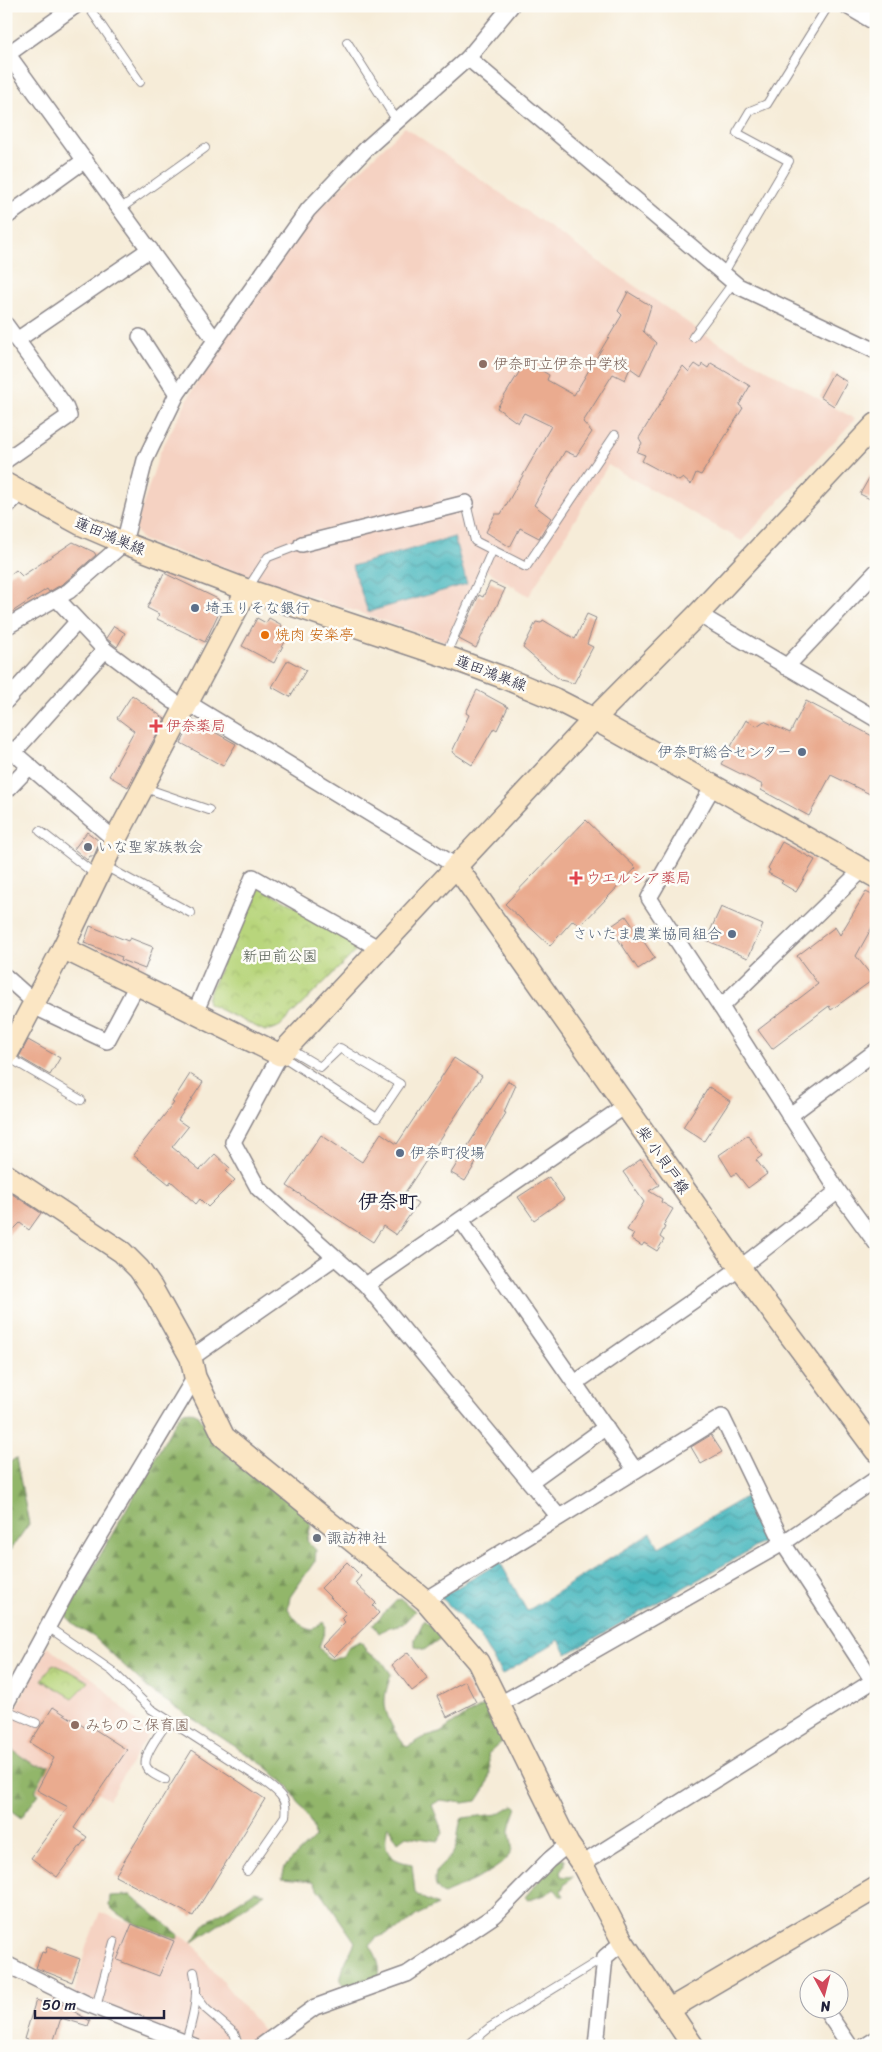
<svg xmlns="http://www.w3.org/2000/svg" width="882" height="2052" font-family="Sriracha,'Klee One',sans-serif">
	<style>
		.built { fill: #f5d2c2 }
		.forest { fill: url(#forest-firs); stroke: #5a6c53 }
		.park { fill: url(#park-crowns); stroke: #6d7c5b }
		.water { fill: url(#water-waves); stroke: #346c7c }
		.building { fill: #eaab8f }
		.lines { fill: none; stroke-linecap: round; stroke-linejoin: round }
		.lane-casing { stroke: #8c878a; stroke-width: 10 }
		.street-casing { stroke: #8c878a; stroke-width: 18 }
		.secondary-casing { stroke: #8c878a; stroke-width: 24 }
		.lane { stroke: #fff; stroke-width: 8 }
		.street { stroke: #fff; stroke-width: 15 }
		.secondary { stroke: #fbe6c4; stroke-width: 21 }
		.education-dot { fill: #8d6e63; stroke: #fdfcf7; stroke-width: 2 }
		.service-dot { fill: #5c6f8a; stroke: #fdfcf7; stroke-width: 2 }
		.food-dot { fill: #e8710a; stroke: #fdfcf7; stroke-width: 2 }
		.health-dot { fill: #e0444e; stroke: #fdfcf7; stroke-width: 2 }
		.worship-dot { fill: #6b7280; stroke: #fdfcf7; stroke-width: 2 }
		.labels { text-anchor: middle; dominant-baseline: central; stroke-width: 5; stroke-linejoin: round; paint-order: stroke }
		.education-label { font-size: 15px; fill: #785e54; stroke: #fdfcf7; text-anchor: start }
		.street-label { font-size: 15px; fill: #22223b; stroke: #fdfcf7 }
		.service-label { font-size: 15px; fill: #4e5e75; stroke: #fdfcf7; text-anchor: start }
		.food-label { font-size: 15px; fill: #c56008; stroke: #fdfcf7; text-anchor: start }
		.health-label { font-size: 15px; fill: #be3a42; stroke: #fdfcf7; text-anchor: start }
		.worship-label { font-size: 15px; fill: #5b616d; stroke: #fdfcf7; text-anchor: start }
		.park-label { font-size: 15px; fill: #4f584e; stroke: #fdfcf7 }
		.district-label { font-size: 20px; font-weight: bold; fill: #22223b; stroke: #fdfcf7 }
	</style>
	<defs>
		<pattern id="forest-firs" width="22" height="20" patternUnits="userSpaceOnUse" patternTransform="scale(1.25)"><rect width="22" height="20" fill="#92b66b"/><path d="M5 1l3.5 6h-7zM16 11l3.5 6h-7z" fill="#779459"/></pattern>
		<pattern id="park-crowns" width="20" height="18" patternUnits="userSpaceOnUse" patternTransform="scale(1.25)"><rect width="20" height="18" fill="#b8d57b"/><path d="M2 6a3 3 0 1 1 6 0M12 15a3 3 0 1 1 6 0" fill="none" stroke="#9eb76b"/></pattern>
		<pattern id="water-waves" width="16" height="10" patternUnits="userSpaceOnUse" patternTransform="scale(1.25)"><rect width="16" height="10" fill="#47b7be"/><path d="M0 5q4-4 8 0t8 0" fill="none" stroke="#3b949c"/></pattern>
	</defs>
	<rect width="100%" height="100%" fill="#fdfcf7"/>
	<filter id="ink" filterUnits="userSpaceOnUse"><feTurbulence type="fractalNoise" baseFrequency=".02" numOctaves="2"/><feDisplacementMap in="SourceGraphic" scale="10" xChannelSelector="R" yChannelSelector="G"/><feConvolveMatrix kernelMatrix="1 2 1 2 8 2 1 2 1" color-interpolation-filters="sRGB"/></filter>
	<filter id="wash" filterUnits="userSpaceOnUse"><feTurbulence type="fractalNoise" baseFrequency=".0096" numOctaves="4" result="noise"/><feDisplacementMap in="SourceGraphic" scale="20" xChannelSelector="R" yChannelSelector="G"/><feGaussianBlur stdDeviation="1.12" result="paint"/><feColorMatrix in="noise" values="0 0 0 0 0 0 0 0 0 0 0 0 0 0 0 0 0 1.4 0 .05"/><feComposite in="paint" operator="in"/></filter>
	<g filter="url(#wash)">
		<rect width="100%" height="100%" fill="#f6ecd8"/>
		<g class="built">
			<polygon points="405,127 707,336 855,419 742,541 608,465 529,596 481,567 447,642 142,540 135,529 160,452 191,393 241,310 318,210"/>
			<polygon points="47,1647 96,1681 149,1734 109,1799 75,1778 50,1766 36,1765 30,1762 6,1746 6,1729"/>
			<polygon points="100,1912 114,1918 156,1929 177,1939 179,1935 193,1942 206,1962 267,2035 254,2046 198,2046 74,1994 86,1947"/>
		</g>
		<g class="forest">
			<path d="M190 1411 197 1414 214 1438 244 1470 304 1509 311 1525 307 1541 316 1550 315 1561 290 1597 288 1609C295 1618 301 1628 312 1630L323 1622 326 1627 319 1647 326 1656 332 1660 343 1656 349 1646 361 1641 367 1652 382 1661 391 1674C389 1682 385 1692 385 1701 384 1715 398 1739 407 1747L423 1738 440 1733 455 1722 489 1703 505 1739 488 1754C492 1777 490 1782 477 1801L463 1803 440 1800 432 1805 443 1833 438 1841 406 1836 398 1842 388 1826C382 1850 387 1860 412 1864L415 1893 422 1898 438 1905 417 1915 401 1928 376 1938 370 1945C377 1957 381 1964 379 1979L346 1988 340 1981 344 1965 355 1942 313 1881 282 1878 285 1866 315 1837 314 1828 289 1787 265 1766 152 1692 94 1637 77 1627 66 1616 177 1419 182 1412Z"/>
			<polygon points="16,1458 29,1524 6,1556 6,1465"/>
			<polygon points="401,1599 415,1611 403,1624 389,1627 379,1633 373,1624 397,1600"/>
			<polygon points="424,1620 442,1637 424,1650 415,1646 415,1639"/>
			<polygon points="6,1746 30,1762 36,1765 50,1766 65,1782 45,1772 36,1789 36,1792 39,1794 21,1818 6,1807"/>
			<path d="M513 1805 517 1807C515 1814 511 1822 510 1830 509 1836 513 1843 512 1849 508 1868 461 1886 444 1894 437 1890 435 1887 435 1878 436 1863 450 1862 455 1849 459 1839 457 1829 462 1818L498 1814Z"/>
			<polygon points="561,1858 565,1860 565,1865 560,1872 561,1876 565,1877 574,1876 565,1884 561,1891 564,1896 560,1896 554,1888 545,1895 529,1900 525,1897 554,1863"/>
			<polygon points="255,1891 265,1893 193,1942 205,1923"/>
			<path d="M131 1895 179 1935 177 1939C154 1929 127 1925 109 1906L110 1896Z"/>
		</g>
		<g class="park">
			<polygon points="260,886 357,942 359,948 279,1027 265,1031 208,1004 207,998 255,889"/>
			<polygon points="53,1664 70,1671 89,1682 73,1698 42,1680"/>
		</g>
		<g class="water">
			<polygon points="454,537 467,584 368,612 352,566"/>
			<polygon points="747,1496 768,1536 766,1541 567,1654 559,1640 502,1675 480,1637 441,1597 500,1562 527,1611 651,1533 659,1547"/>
		</g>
		<g id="blocks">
			<g class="building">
				<polygon points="628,292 651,306 643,331 656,343 640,375 630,368 625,380 613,374 583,422 592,432 576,456 565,451 534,505 551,518 539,538 520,528 510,547 486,532 495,514 501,514 551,426 524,413 518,423 497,408 526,361 549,375 547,380 574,395 622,315 618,311"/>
				<polygon points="711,363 750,386 739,405 743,408 701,475 696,473 691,485 683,478 679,481 642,461 645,455 637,452 642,443 639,438 683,366 689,372 695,364 701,368 702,364 708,368"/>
				<polygon points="833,373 847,382 834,406 820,397"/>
				<polygon points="876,466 876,502 860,494"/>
				<polygon points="73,542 94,552 96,555 64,583 49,592 47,589 6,616 6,578 16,570 22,576"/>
				<polygon points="164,573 218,599 221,608 205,642 157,619 159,614 147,608"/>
				<polygon points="490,582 505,589 476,648 459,639 479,595 483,597"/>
				<polygon points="587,614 596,618 587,644 593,647 574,683 560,680 523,648 536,622 541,623 543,620 575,639"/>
				<polygon points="257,618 266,623 269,618 282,625 280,629 289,634 274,663 242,646"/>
				<polygon points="114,626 125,633 117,647 106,638"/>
				<polygon points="288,660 306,670 290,697 272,687"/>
				<polygon points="477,690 508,707 497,730 494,728 472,765 452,752 469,715 466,713"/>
				<polygon points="132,695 165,719 128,787 109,776 134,731 117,718"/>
				<polygon points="806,701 876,738 876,797 831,775 809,816 761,790 763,785 721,764 746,720 757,726 764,721 790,733"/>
				<polygon points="193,720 236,744 223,766 181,743"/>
				<polygon points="586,820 636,868 580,926 573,920 550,946 505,904"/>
				<polygon points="87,832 98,840 98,846 94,856 90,856 87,860 74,849"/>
				<polygon points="782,842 815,860 796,892 781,883 783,881 768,873 770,870 768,868"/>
				<polygon points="866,892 876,897 876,920 856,956 874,979 831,1010 829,1006 772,1049 758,1030 818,984 797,956 835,927 840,935"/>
				<polygon points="721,907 763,925 748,958 706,940"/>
				<polygon points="626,916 655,958 638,969 610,927"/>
				<polygon points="90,926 128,941 130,938 153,947 145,969 121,960 122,957 84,943"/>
				<polygon points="28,1040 60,1058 50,1075 19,1057"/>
				<polygon points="454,1058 482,1076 404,1194 418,1203 396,1235 383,1226 373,1242 287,1186 321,1135 362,1162 381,1133 397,1144"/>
				<polygon points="190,1074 203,1082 178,1120 188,1127 172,1147 200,1170 215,1154 230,1168 226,1172 235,1180 208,1207 200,1199 196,1204 171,1181 169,1184 133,1155 174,1103 172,1102"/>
				<polygon points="508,1081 516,1085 504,1112 506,1113 465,1181 451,1173"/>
				<polygon points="709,1087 730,1101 704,1141 683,1127"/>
				<polygon points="748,1135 762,1156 756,1160 767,1174 748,1188 736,1173 732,1176 719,1155"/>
				<polygon points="641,1159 659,1185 649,1191 662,1199 661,1202 673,1209 663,1226 665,1227 660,1237 664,1240 657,1251 644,1243 642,1246 631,1239 634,1234 627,1230 644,1202 623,1172"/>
				<polygon points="549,1177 564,1199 534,1220 518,1197"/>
				<polygon points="6,1190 41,1213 29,1230 20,1223 6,1237"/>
				<polygon points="711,1435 722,1452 701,1464 691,1447"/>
				<polygon points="347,1562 361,1576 355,1583 376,1603 373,1606 379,1613 334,1657 322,1646 345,1622 341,1618 346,1613 321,1588"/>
				<polygon points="408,1652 428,1679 412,1691 392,1665"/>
				<polygon points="465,1681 476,1702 447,1717 437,1696"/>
				<polygon points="53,1707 86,1728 88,1725 127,1750 74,1828 87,1837 57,1877 31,1858 68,1807 37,1790 54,1758 30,1743"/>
				<polygon points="192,1750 265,1799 193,1916 115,1876"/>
				<polygon points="132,1924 174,1941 159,1976 117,1960"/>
				<polygon points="47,1947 80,1959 72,1982 36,1968 42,1952 45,1953"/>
				<polygon points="53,1999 90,2021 88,2026 61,2018 53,2043 46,2041 44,2045 24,2039 36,2000 51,2005"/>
			</g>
		</g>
	</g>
	<g filter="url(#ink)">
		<use href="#blocks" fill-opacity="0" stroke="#8c878a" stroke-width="1"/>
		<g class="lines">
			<g class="lane-casing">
				<g id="lane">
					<polyline points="88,6 140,82"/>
					<polyline points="347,42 397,121"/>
					<polyline points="120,209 205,148"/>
					<polyline points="723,274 789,161 737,133 750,111 767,104 828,6"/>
					<polyline points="693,337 733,283"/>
					<polyline points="466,503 475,541 526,567 615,435"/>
					<polyline points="248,588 268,557 302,544"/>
					<polyline points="446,654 492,551"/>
					<polyline points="145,788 209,810"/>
					<polyline points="40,831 96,875"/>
					<polyline points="105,866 191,913"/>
					<polyline points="282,1056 377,1118 400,1084 340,1048 320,1067 288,1048"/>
					<polyline points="8,1057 81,1100"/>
					<path d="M48 1627 112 1671 151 1709 265 1782C278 1792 288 1798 285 1816L247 1871"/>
					<polyline points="6,1710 36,1723"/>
					<path d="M165 1780C159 1777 149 1773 146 1766 142 1755 162 1731 168 1721"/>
					<polyline points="196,1996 206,2009 234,2033 237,2042"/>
					<polyline points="96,2007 114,1942"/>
					<path d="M186 2042C192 2020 200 1995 194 1972"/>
					<polyline points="467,2046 489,2028 605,1957"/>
				</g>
			</g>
			<g class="street-casing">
				<g id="street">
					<polyline points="847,6 876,23"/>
					<polyline points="6,52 215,340"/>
					<polyline points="8,54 75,6"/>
					<polyline points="468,58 738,286 876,351"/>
					<polyline points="6,217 85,160"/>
					<polyline points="6,325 65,406 69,416 6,460"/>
					<polyline points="140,337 177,394"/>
					<polyline points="17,340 150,249"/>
					<polyline points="6,507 21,492"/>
					<polyline points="302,544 466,503"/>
					<polyline points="57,599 105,650 173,701 186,707"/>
					<polyline points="698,614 876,719"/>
					<polyline points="6,627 69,591 124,543 145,460 177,394 308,210 368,147 468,58 511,6"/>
					<polyline points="786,667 876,572"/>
					<polyline points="6,701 77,622"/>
					<polyline points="188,703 456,866"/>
					<polyline points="6,746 115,840"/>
					<polyline points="14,752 105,650"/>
					<polyline points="713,786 649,898 721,1007 838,1191 876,1243"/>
					<polyline points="6,791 30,766"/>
					<polyline points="6,977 35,1003"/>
					<polyline points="33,1006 107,1041 137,985"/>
					<polyline points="721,1007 863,869"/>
					<polyline points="195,1013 253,877 378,948"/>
					<polyline points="280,1055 233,1142 258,1188 366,1285 625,1106"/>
					<polyline points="789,1116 876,1051"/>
					<polyline points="461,1220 635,1470"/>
					<polyline points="366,1285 559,1517"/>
					<polyline points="191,1358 334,1258"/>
					<polyline points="575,1383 740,1268 838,1191"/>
					<polyline points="530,1482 606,1427"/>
					<polyline points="425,1600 722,1417 783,1543 873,1681 582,1864"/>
					<polyline points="6,1704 71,1584 195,1377"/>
					<polyline points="500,1704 783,1543 876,1479"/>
					<polyline points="6,1964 85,2003 194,2046"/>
					<polyline points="829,2015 850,2046"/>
					<polyline points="261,2046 315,2007 407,1974 495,1915 549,1860 568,1844"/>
					<polyline points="596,2046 605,1957 623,1942"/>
					<polyline points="865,2046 876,2039"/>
				</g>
			</g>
			<g class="secondary-casing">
				<g id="secondary">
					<polyline points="6,484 80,524 124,543 247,590 445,656 502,677 555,699 594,719 876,877"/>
					<polyline points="456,866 740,1268 876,1451"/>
					<polyline points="63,948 280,1055 594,719 698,614 876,424"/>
					<polyline points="6,1056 63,948 115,840 247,590"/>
					<polyline points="6,1175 122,1252 139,1269 152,1288 191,1358 195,1377 224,1437 425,1600 478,1662 568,1844 582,1864 623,1942 693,2046"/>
					<polyline points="668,2010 876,1888"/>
				</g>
			</g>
			<use href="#lane" class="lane"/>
			<use href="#street" class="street"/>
			<use href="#secondary" class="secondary"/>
		</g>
	</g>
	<g class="education-dot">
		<circle cx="483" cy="364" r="5"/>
		<circle cx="75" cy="1725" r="5"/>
	</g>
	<g class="service-dot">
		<circle cx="195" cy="608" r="5"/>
		<circle cx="802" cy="752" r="5"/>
		<circle cx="732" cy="934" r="5"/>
		<circle cx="400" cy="1153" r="5"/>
	</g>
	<circle class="food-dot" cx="265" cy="635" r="5"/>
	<g class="health-dot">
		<path d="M153.5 718.5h5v5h5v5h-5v5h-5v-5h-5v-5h5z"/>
		<path d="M573.5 870.5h5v5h5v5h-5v5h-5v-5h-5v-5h5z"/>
	</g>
	<g class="worship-dot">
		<circle cx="88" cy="847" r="5"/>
		<circle cx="317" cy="1538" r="5"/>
	</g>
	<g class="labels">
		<g class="education-label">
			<text x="493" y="364">伊奈町立伊奈中学校</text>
			<text x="85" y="1725">みちのこ保育園</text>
		</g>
		<g class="street-label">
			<text transform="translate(110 536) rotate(23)">蓮田鴻巣線</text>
			<text transform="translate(491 673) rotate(21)">蓮田鴻巣線</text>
			<text transform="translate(663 1160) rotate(55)">柴 小貝戸線</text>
		</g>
		<g class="service-label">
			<text x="205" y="608">埼玉りそな銀行</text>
			<text x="792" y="752" text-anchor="end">伊奈町総合センター</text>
			<text x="722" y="934" text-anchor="end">さいたま農業協同組合</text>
			<text x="410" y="1153">伊奈町役場</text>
		</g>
		<g class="food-label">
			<text x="275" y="635">焼肉 安楽亭</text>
		</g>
		<g class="health-label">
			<text x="166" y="726">伊奈薬局</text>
			<text x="586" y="878">ウエルシア薬局</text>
		</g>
		<g class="worship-label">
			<text x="98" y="847">いな聖家族教会</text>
			<text x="327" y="1538">諏訪神社</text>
		</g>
		<g class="park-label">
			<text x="280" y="956">新田前公園</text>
		</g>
		<g class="district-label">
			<text x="388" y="1201">伊奈町</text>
		</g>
	</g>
	<rect width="882" height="2052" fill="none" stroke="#fdfcf7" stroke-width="25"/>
	<g transform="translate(824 1994) rotate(173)"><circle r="24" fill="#fdfcf7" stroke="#a5a5ac"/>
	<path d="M0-4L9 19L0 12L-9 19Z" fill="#d1495b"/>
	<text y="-8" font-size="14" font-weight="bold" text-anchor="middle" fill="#22223b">N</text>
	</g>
	<path d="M35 2010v8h129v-8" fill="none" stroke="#22223b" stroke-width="2.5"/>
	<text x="42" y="2010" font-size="15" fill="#22223b" stroke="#fdfcf7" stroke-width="4" paint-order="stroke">50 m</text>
</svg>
